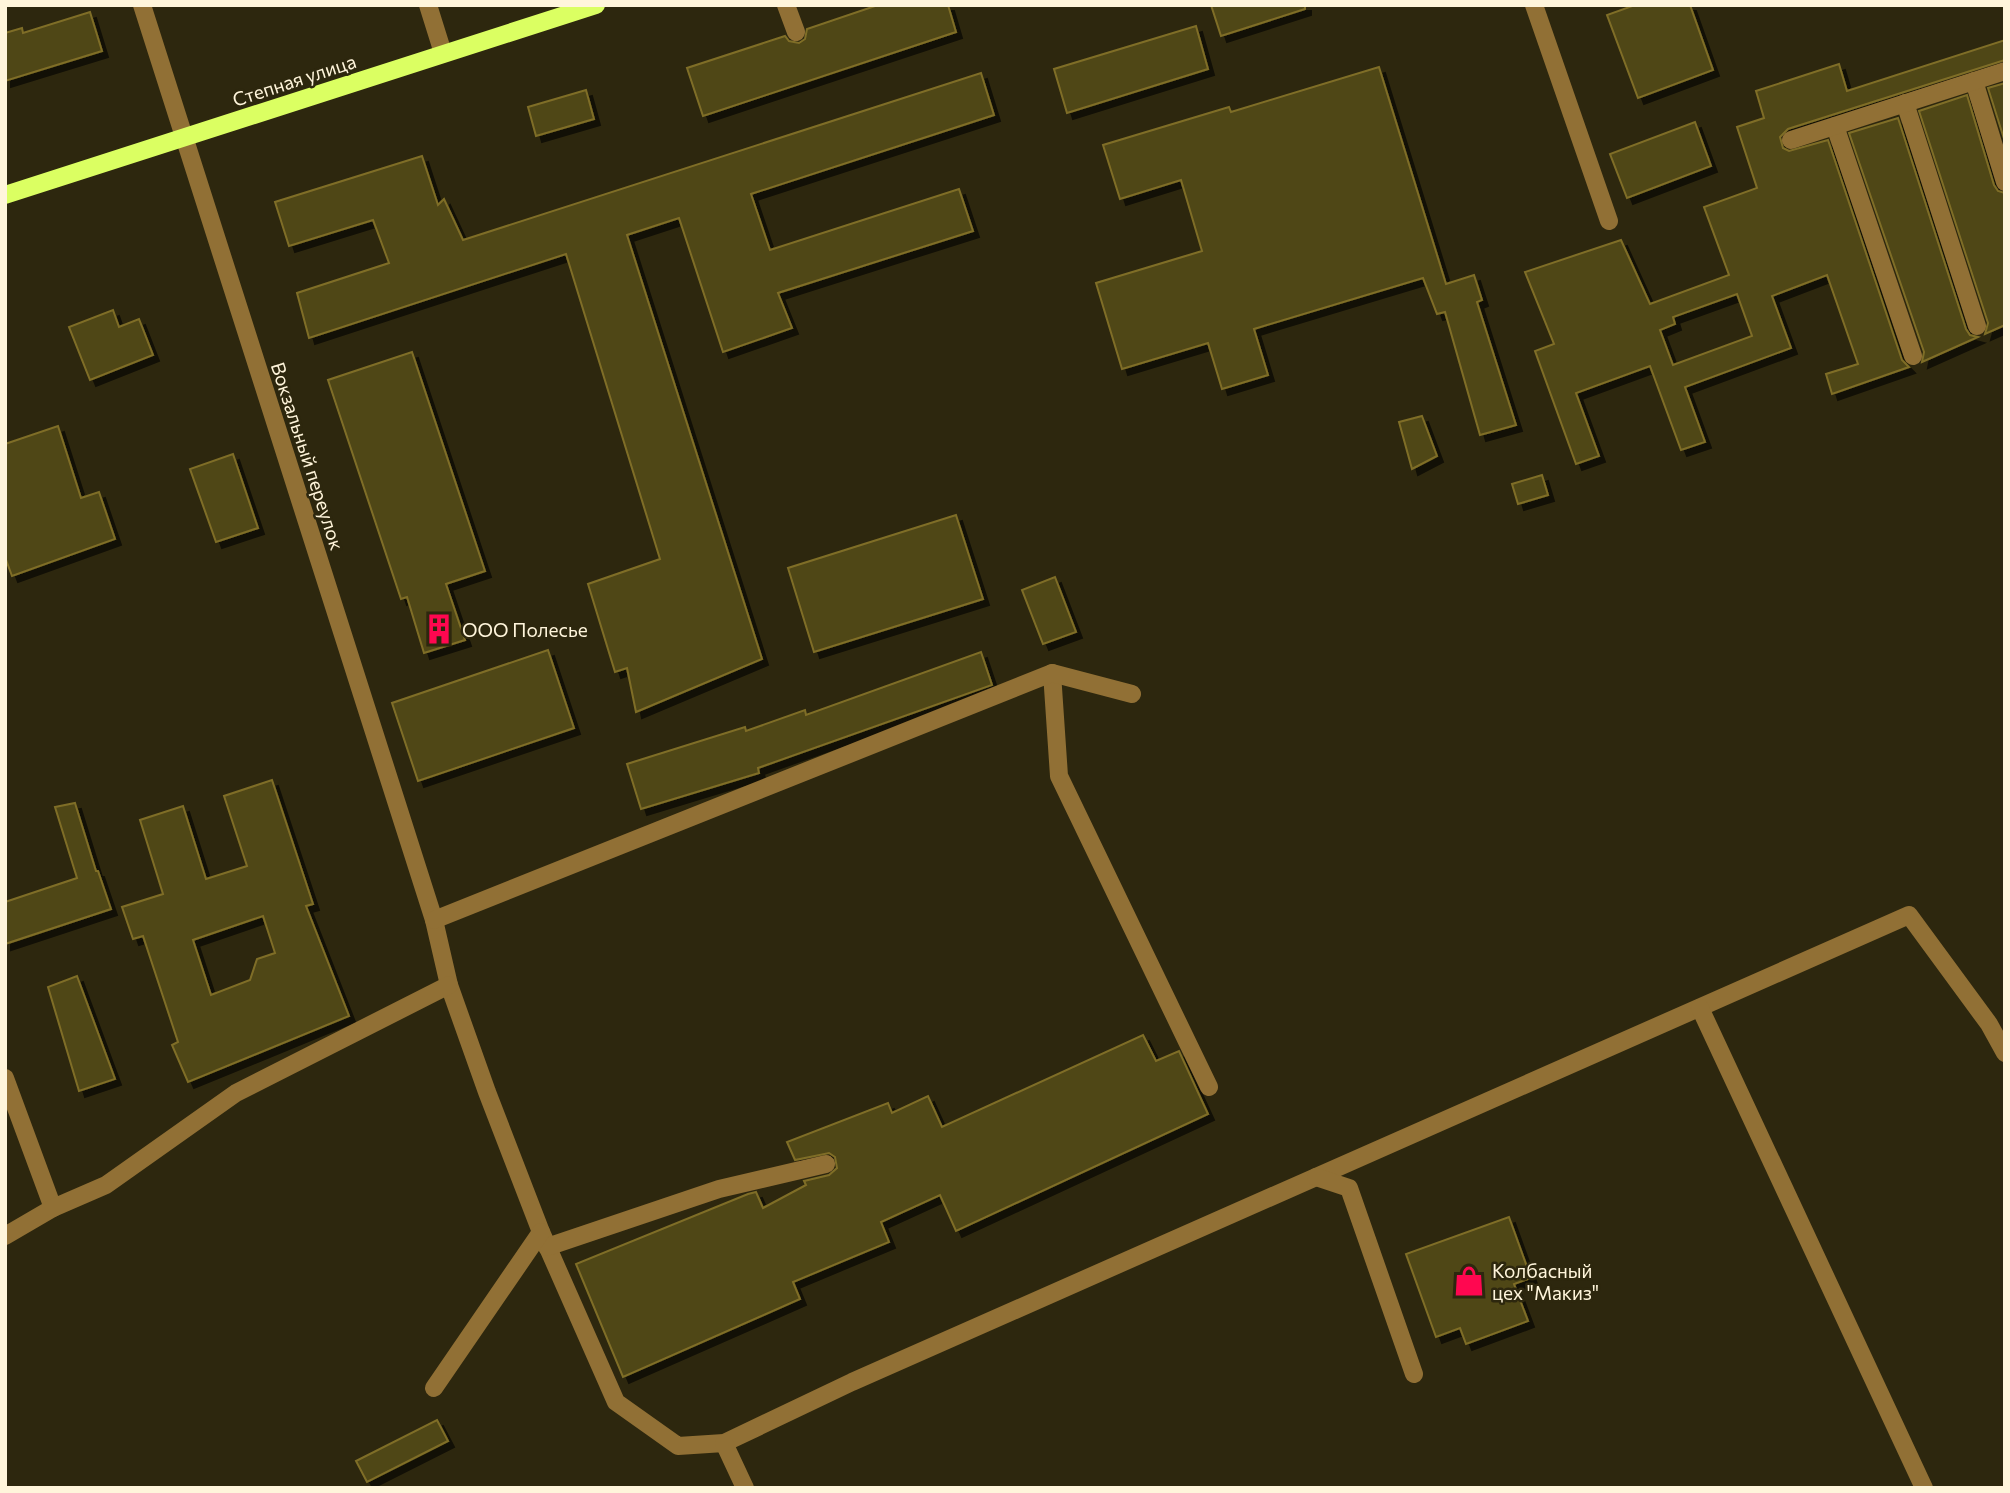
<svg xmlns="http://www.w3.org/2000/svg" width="2010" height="1493" font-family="Commissioner,sans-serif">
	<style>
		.building { fill: #504618; stroke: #7f6e28; stroke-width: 2; fill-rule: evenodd; filter: url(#shadow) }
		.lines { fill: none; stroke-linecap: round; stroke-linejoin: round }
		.minor { stroke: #917035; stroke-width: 18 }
		.major { stroke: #dbff62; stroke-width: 18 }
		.labels { text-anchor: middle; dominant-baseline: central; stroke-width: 5; stroke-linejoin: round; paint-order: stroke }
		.street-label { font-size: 19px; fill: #fff5db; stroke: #2d270e }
		.poi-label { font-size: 19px; fill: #fff5db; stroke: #2d270e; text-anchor: start }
	</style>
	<defs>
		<filter id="shadow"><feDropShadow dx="6" dy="6" stdDeviation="0" flood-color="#0009"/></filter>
	</defs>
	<rect width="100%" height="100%" fill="#2d270e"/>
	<g class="building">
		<polygon points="878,5 948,5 956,32 703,116 687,68 785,36 789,41 799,43 805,39 807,29"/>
		<polygon points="1211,5 1305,5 1305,9 1221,36"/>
		<polygon points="1635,5 1690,5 1713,70 1638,98 1607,15"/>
		<polygon points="90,12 102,51 5,81 5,33 22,28 23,33"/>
		<polygon points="1196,26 1208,69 1067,113 1054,69"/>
		<path d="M2005 40V60L1788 129 1780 137 1783 148 1789 151 1828 140 1902 360 1909 367 1832 394 1826 374 1858 364 1827 275 1772 296 1791 348 1685 387 1705 442 1681 450 1650 366 1576 393 1599 456 1576 464 1535 351 1554 344 1525 272 1621 240 1650 304 1729 275 1704 207 1757 188 1737 127 1764 118 1756 91 1839 64 1847 91ZM1737 294 1752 336 1673 365 1660 330 1675 324 1673 317Z"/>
		<polygon points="1379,67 1446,284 1474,275 1482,300 1477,302 1516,425 1480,435 1445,312 1437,314 1423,278 1254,329 1268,375 1222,389 1208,343 1122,369 1096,283 1202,251 1181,180 1120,199 1103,145 1229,107 1231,112"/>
		<polygon points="981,73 994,115 751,194 770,250 959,189 973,231 778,293 792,328 723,352 679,218 627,235 762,659 636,712 627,668 615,672 588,584 660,559 566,254 309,338 297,293 389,263 373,220 289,246 275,202 422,156 438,205 444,199 463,240"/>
		<polygon points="2005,83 2005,142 1988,88"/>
		<polygon points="586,90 594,119 536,136 528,107"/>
		<polygon points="1967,95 1994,185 1998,191 2005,193 2005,325 1985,334 1988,323 1919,111"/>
		<polygon points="1898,118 1966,329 1970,335 1978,337 1922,362 1924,352 1849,133"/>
		<polygon points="1695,122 1711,166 1627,198 1610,154"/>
		<polygon points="113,310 119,327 139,319 153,355 90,380 69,327"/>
		<polygon points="412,352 485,571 446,584 465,640 424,653 407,597 401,599 328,380"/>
		<polygon points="1422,416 1437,456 1412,469 1399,422"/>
		<polygon points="58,426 81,498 99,492 115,539 12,576 5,557 5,444"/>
		<polygon points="233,454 258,528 216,542 190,469"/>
		<polygon points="1542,475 1548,495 1518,504 1512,484"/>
		<polygon points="956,515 983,599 814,652 788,568"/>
		<polygon points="1055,577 1076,632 1043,644 1022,590"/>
		<polygon points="548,650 574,728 418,781 392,703"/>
		<polygon points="981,652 992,685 758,768 759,773 641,809 627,764 745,727 746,731 805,710 806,715"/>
		<path d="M272 780 313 904 306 906 349 1016 188 1082 172 1045 178 1042 143 936 133 939 122 907 163 894 140 820 183 806 206 879 247 866 224 796ZM263 916 275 953 257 959 250 980 211 995 193 940Z"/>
		<polygon points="75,803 96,871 98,871 111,909 5,944 5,902 77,878 55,807"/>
		<polygon points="77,976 115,1079 79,1091 48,987"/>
		<polygon points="1143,1035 1156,1061 1179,1051 1208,1114 956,1231 940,1195 881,1222 889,1242 793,1282 800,1299 623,1377 576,1264 748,1194 756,1192 763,1208 806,1185 804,1181 829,1175 837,1168 835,1157 829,1153 795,1160 787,1142 888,1103 892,1113 928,1096 942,1127"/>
		<polygon points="1509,1217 1531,1278 1514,1284 1528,1321 1466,1344 1460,1328 1436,1337 1406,1254"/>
		<polygon points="437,1420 448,1441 367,1482 356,1461"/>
	</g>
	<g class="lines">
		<g class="minor">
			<polyline points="142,5 434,920 449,985 487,1092 541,1232 616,1402 678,1446 724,1443 852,1382 1909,915 1989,1024 2005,1053"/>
			<polyline points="428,5 443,53"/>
			<polyline points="786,5 796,32"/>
			<polyline points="1534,5 1609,221"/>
			<polyline points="1974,81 2005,182"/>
			<polyline points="1905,103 1977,326"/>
			<polyline points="1835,126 1913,356"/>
			<polyline points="1791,140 2005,71"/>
			<polyline points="1052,673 1059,776 1209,1087"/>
			<polyline points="434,920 1052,673 1132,694"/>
			<polyline points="1700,1008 1924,1488"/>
			<polyline points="5,1078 53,1208"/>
			<polyline points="1316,1177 1349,1188 1414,1374"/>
			<polyline points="5,1236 53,1208 106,1185 236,1093 449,985"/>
			<polyline points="547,1247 719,1189 826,1164"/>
			<polyline points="434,1388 541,1232"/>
			<polyline points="724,1443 745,1488"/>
		</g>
		<polyline class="major" points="5,195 596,5"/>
	</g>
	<defs>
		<g id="building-bare" transform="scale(2.415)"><path d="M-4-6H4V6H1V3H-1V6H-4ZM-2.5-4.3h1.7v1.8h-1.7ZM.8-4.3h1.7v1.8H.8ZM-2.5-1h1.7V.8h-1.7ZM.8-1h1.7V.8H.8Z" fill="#ff0750" stroke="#2d270e" stroke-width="2.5" paint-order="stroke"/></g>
		<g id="shop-bare" transform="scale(2.415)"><path d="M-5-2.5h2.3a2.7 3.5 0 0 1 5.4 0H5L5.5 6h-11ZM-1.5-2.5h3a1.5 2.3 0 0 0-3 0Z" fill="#ff0750" stroke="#2d270e" stroke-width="2.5" paint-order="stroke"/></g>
	</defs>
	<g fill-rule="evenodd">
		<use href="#building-bare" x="439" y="629"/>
		<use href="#shop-bare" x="1469" y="1281"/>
	</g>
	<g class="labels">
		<g class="street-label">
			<text transform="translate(294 80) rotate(-18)">Степная улица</text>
			<text transform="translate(308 456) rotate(72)">Вокзальный переулок</text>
		</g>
		<g class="poi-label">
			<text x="462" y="629">ООО Полесье</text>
			<text x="1492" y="1270">Колбасный<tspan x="1492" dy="22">цех "Макиз"</tspan></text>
		</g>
	</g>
	<rect width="2010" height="1493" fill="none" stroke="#fff5db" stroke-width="14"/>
</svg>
